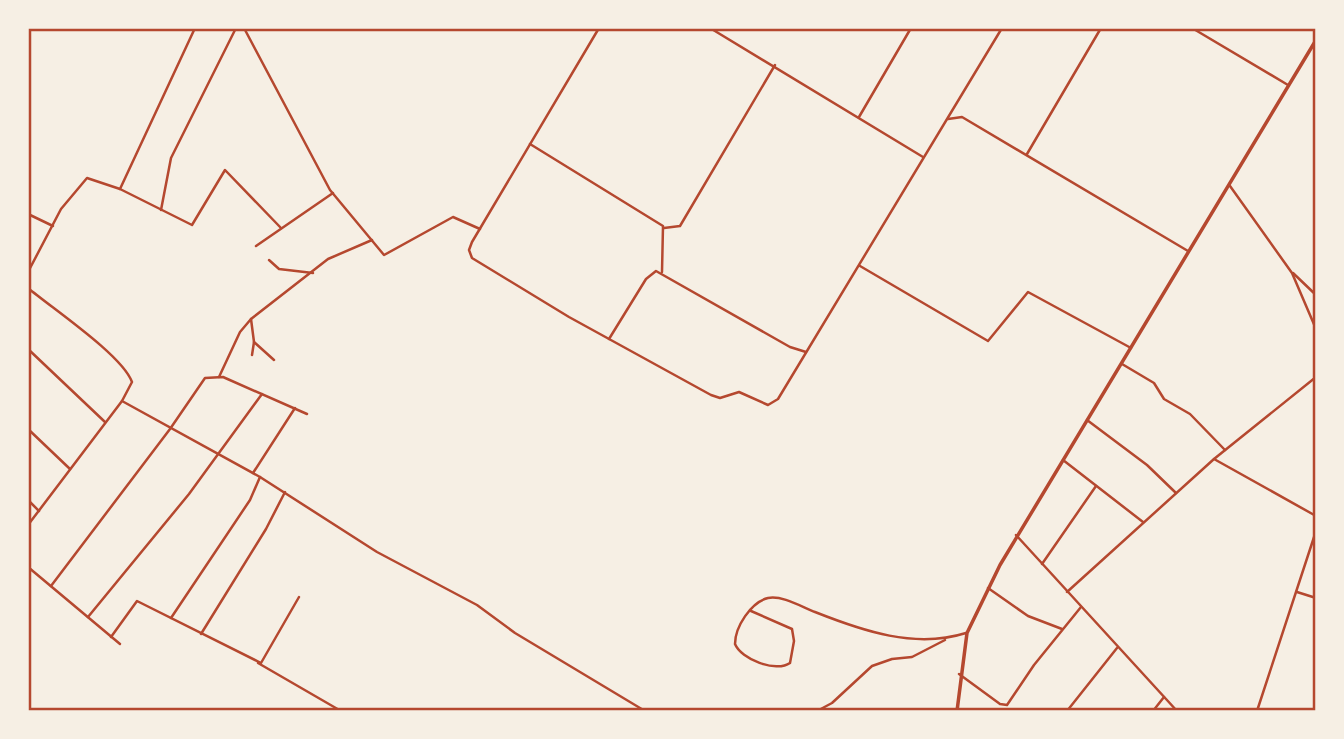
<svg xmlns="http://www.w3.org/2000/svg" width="1344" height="739" font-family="'Sofia Sans Condensed',sans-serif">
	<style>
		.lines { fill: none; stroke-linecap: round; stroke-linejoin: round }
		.minor { stroke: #b5482f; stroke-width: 2.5 }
		.tertiary { stroke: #b5482f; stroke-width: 3.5 }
		.neatline { fill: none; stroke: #b5482f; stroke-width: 2.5 }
	</style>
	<rect width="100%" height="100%" fill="#f6efe4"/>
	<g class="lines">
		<g class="minor">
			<polyline points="244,28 330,190 384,255 453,217 480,229"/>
			<polyline points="599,28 472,242 469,250 472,258 569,317 711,395 720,398 739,392 768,405 778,399 1002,28"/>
			<polyline points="710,28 923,157"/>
			<polyline points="1192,28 1288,85"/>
			<polyline points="1313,28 1316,30"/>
			<polyline points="859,117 911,28"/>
			<polyline points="948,119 962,117 1188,251"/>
			<polyline points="530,144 663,226 662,272"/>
			<polyline points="1027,154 1101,28"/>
			<polyline points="1230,186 1292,273 1316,329"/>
			<polyline points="120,189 195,28"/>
			<polyline points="161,210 171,158 236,28"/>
			<polyline points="28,214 53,226"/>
			<polyline points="664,228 680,226 775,65"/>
			<polyline points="256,246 333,193"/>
			<polyline points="269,260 279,269 313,273"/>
			<polyline points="860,266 988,341 1028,292 1131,348"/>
			<polyline points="28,272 61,209 87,178 120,189 192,225 225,170 281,228"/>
			<polyline points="1293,273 1316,295"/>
			<path d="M28 288C53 309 122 355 132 382L122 401 260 477 377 552 477 605 515 633 645 711"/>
			<polyline points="251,319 254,342 274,360"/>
			<polyline points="609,339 646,279 656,271 790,347 806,352"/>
			<polyline points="28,349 105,422"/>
			<polyline points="252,355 254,342"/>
			<polyline points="1122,364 1154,383 1164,399 1190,414 1225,450"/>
			<polyline points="219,377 240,332 251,319 328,259 372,240"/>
			<polyline points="1087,420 1147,465 1176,493"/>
			<polyline points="28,429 70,469"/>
			<polyline points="1214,459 1316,516"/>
			<polyline points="1063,460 1143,522"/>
			<polyline points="253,473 295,408"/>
			<polyline points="28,500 39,511"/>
			<polyline points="28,525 122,401"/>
			<polyline points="1016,535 1177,711"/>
			<polyline points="1042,564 1096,486"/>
			<polyline points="28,567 120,644"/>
			<polyline points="51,586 170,429 205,378 223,377 307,414"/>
			<polyline points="988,588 1028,616 1062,629"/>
			<polyline points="1067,592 1214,459 1316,377"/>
			<polyline points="1297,592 1316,598"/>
			<path d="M751 611 792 629 794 641 790 663C776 673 741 659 735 644 735 627 751 602 768 598 782 595 802 607 815 612 863 631 915 649 966 633"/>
			<polyline points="88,617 189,494 262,394"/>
			<polyline points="171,618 250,500 260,477"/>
			<polyline points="201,634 266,529 285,492"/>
			<polyline points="111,637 137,601 261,663 299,597"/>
			<polyline points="258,663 341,711"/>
			<polyline points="959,674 1000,704 1007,705 1034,665 1081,607"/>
			<polyline points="817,711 832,703 872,666 892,659 912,657 945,640"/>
			<polyline points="1067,711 1117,648"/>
			<polyline points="1153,711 1164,697"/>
			<polyline points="1257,711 1316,531"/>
		</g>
		<polyline class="tertiary" points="957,711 967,633 1000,565 1316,40"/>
	</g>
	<rect width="1344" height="739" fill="none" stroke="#f6efe4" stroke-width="60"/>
	<rect x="30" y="30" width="1284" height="679" class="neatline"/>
</svg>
